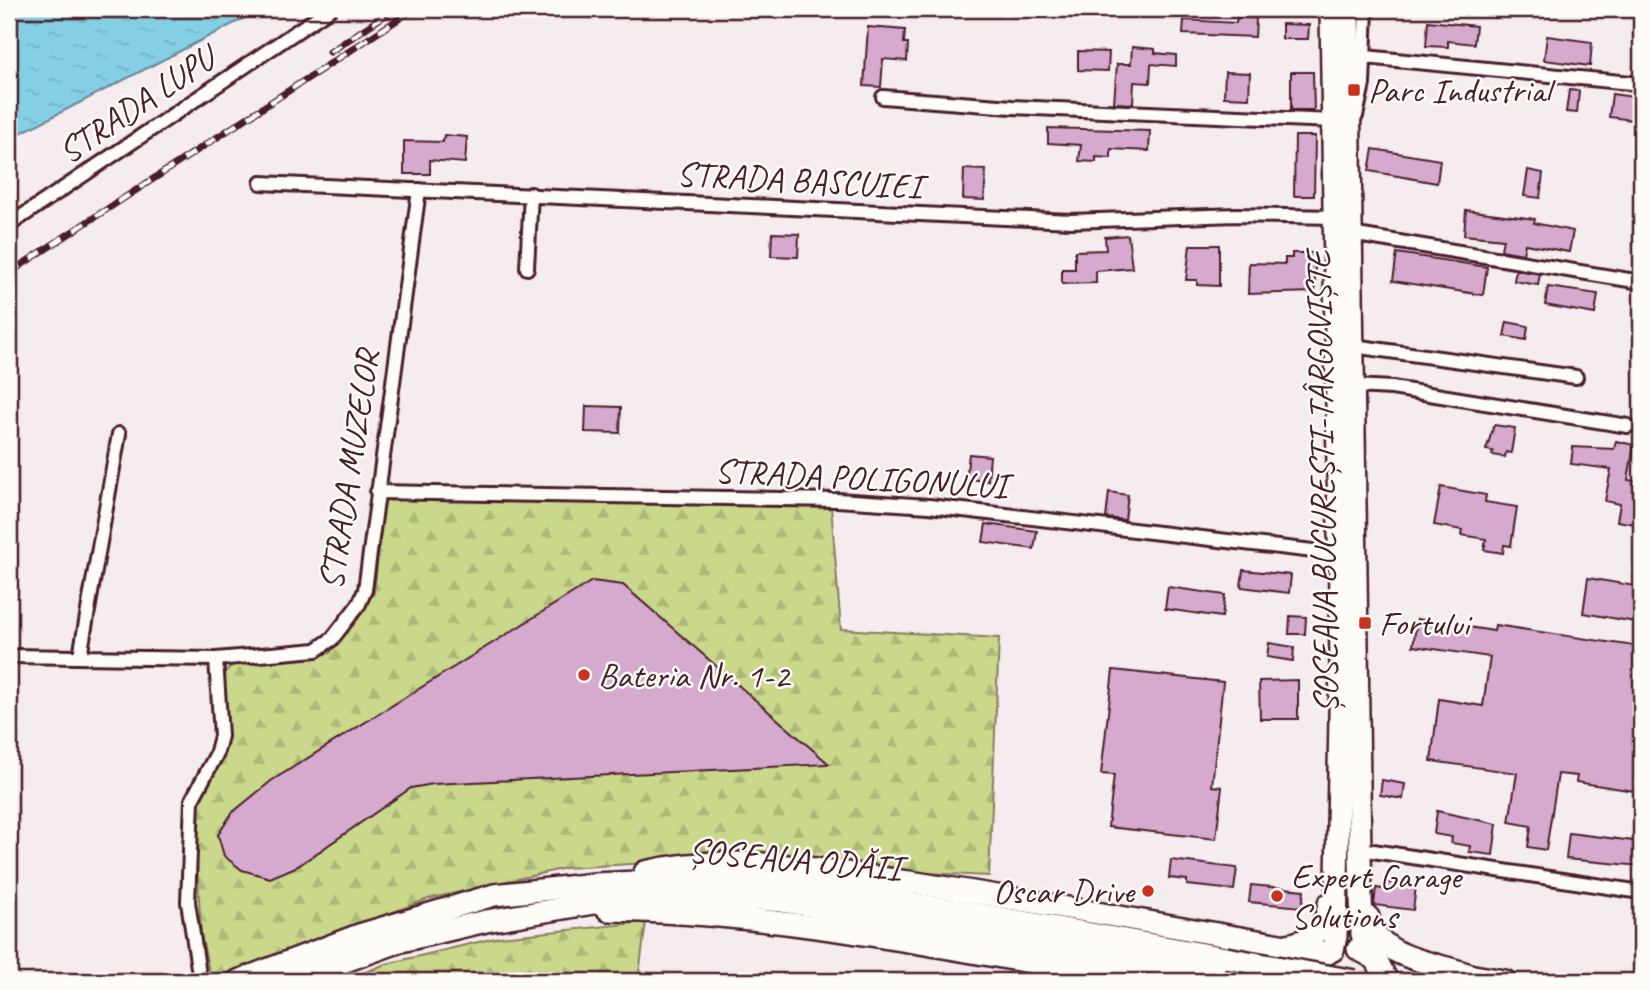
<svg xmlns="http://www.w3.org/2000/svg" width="1650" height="990" font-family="Caveat,sans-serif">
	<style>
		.forest { fill: url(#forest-firs); stroke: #8a7c5b; stroke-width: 2 }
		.water { fill: url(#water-ripples); stroke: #6d899b; stroke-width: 2 }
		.building { fill: #d6aace; stroke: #4a1f2b; stroke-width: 2 }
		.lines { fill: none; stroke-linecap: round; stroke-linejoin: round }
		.minor-casing { stroke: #4a1f2b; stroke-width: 18 }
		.primary-casing { stroke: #4a1f2b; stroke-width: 26 }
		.minor { stroke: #fdfcf7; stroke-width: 12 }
		.primary { stroke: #fdfcf7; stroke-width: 21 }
		.rail-casing { stroke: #4a1f2b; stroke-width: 7 }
		.rail { stroke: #fdfcf7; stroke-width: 4.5; stroke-dasharray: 13; stroke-linecap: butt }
		.primary-bridge-casing { stroke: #4a1f2b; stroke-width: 26; stroke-linecap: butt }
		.primary-bridge { stroke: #fdfcf7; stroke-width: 21 }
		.poi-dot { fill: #c8321e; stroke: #fdfcf7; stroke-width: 2.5 }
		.labels { text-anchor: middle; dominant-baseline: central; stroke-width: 5; stroke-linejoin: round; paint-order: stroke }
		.poi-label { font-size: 35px; fill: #4a1f2b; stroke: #fdfcf7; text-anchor: start }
		.street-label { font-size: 35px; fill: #4a1f2b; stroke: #fdfcf7 }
	</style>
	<defs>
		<pattern id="forest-firs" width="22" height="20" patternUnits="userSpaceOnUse" patternTransform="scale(1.75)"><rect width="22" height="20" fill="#c9d88b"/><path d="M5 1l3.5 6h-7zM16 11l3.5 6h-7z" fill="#aeb978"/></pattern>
		<pattern id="water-ripples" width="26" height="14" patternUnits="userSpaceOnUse" patternTransform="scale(1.75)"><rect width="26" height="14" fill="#85cfe5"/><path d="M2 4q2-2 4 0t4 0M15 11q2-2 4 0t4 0" fill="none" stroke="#74b1c5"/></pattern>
	</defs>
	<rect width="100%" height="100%" fill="#f5ecef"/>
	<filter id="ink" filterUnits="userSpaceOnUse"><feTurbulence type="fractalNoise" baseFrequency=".0143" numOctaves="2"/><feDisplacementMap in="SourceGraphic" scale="14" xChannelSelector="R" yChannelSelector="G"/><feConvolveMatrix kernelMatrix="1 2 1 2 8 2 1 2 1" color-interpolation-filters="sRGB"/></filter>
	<g filter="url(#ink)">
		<g class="forest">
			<polygon points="385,492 831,506 841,629 999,638 989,876 679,861 566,868 428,899 211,980 201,935 195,823 203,790 225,757 222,674 233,665 330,653 374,593"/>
			<polygon points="646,922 638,981 342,981 386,964 499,937"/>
		</g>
		<polygon class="water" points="9,9 262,9 9,139"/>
		<g class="building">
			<polygon points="1237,17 1256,18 1255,37 1183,34 1184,20 1236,23"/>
			<polygon points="1428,21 1476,26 1474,44 1448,41 1448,47 1426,46"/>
			<polygon points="1282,24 1309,25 1308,39 1282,39"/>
			<polygon points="868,27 905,30 904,43 908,43 907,61 883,59 881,87 864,86"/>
			<polygon points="1547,36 1592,42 1590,66 1544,60"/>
			<polygon points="1132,47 1155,49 1155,53 1176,55 1176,66 1151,64 1150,83 1134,82 1133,104 1114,103 1117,64 1131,64"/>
			<polygon points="1078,51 1109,52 1108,71 1078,70"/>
			<polygon points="1225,72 1250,73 1249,98 1224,97"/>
			<polygon points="1291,72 1313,72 1314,110 1291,110"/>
			<polygon points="1569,90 1579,91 1577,113 1566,112"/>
			<polygon points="1612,94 1641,98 1641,121 1609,117"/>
			<polygon points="1048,128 1150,131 1149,151 1111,149 1111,158 1096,157 1096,162 1079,161 1081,145 1048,143"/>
			<polygon points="444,135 467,137 465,163 430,160 430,174 404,174 404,141 443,142"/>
			<polygon points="1295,136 1315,136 1314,196 1294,196"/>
			<polygon points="1373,149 1440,160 1437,183 1369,171"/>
			<polygon points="964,169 986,170 984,200 963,199"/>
			<polygon points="1528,170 1543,173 1540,198 1524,196"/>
			<polygon points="1466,210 1535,219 1534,223 1573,231 1569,252 1525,244 1523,254 1501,250 1503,239 1464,235"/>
			<polygon points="772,233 799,234 798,257 771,256"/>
			<polygon points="1128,235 1132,268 1096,271 1096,283 1062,284 1062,269 1075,269 1075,251 1106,250 1105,237"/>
			<polygon points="1190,245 1219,245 1219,286 1197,285 1197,280 1186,280"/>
			<polygon points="1292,253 1315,253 1315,292 1248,294 1249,263 1285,264 1285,258 1292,258"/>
			<polygon points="1397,253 1487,267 1483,295 1393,281"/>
			<polygon points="1516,270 1540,274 1538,285 1514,281"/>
			<polygon points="1548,287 1598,294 1595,314 1545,305"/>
			<polygon points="1507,322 1528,326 1526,340 1504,336"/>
			<polygon points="586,406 621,407 620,433 585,432"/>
			<polygon points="1494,425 1515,428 1511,453 1506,452 1505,457 1492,455 1493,451 1486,450"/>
			<polygon points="1616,441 1634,445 1628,480 1641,482 1641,525 1617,521 1620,504 1605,501 1611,469 1571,464 1573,447 1614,449"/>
			<polygon points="969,454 990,456 988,481 966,479"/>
			<polygon points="1441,487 1486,495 1485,502 1517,507 1511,546 1504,545 1503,553 1484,550 1486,539 1461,535 1462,530 1434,525"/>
			<polygon points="1109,492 1128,495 1125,520 1106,518"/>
			<polygon points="986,524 1037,531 1034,549 983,542"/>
			<polygon points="1243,570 1291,575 1289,593 1241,587"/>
			<polygon points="1588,578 1641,587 1641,623 1583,613"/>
			<polygon points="592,581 623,585 829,764 433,784 411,788 298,866 270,878 242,870 224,856 218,835 232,813 271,781"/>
			<polygon points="1168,587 1225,595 1222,617 1165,609"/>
			<polygon points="1290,616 1306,617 1305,634 1289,634"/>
			<polygon points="1417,619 1494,631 1495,625 1641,647 1641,792 1576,782 1577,776 1558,774 1546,850 1528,847 1531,826 1509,822 1517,773 1431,761 1439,699 1483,706 1490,657 1413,646"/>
			<polygon points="1269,643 1294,647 1293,661 1267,657"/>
			<polygon points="1113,670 1223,682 1212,786 1222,787 1216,839 1108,827 1114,775 1101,774"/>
			<polygon points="1298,680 1298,719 1260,719 1259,681"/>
			<polygon points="1382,780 1405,784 1403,799 1380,795"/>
			<polygon points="1437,811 1497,824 1493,855 1469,852 1470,846 1451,843 1452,837 1434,834"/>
			<polygon points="1569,833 1641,842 1641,866 1566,859"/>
			<polygon points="1171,860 1237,868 1234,890 1187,885 1187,880 1169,878"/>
			<polygon points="1384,882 1416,886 1413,910 1374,905 1376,888 1383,889"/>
			<polygon points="1251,885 1304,890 1302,907 1249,902"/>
		</g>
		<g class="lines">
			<g class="minor-casing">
				<g id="minor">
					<polyline points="1365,57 1641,84"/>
					<polyline points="883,97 1012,107 1333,121"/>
					<polyline points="1356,116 1363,84 1366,9"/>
					<polyline points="261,183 1071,221 1236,215 1334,217"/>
					<polyline points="9,225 330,9"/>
					<polyline points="1351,234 1641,282"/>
					<polyline points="527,268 531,194"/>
					<polyline points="1353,346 1576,377"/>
					<polyline points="1354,386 1392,388 1628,426"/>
					<polyline points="377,492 837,500 929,506 1339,554"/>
					<polyline points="9,656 216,659 316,650 332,639 359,604 365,590 419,190"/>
					<polyline points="80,656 119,434"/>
					<polyline points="1360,849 1641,892"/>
					<polyline points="200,981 188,902 192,800 216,755 221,736 216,659"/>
				</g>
			</g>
			<g class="primary-casing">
				<g id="primary">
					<polyline points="1331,9 1341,662 1336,936 1333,950"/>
					<polyline points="1348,9 1360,857 1362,934 1369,953"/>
					<path d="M645 872C730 852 824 870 909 882 1049 903 1188 930 1328 953"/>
					<path d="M608 910C787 913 962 951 1137 981"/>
					<path d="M1368 917C1379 962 1437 961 1472 976"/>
					<path d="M1287 945C1313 940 1325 930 1329 904"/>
					<polyline points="1358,949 1376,959 1387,981"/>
					<polyline points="1461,974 1505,981"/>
					<polyline points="238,981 359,935 494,895 595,884 720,878 796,885 967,912 1226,958"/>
					<polyline points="289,981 401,941 486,921 636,896 707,895 782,901 876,915 1253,981"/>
				</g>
			</g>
			<use href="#minor" class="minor"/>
			<use href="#primary" class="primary"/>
			<g class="rail-casing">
				<g id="rail">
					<polyline points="330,52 394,9"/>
					<polyline points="9,273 414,9"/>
				</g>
			</g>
			<use href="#rail" class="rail"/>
			<g class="primary-bridge-casing">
				<polyline id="primary-bridge" points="1226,958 1355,981"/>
			</g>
			<use href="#primary-bridge" class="primary-bridge"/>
		</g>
	</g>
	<g class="poi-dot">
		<rect x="1347" y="83" width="14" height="14" rx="3.5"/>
		<rect x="1358" y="616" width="14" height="14" rx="3.5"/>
		<circle cx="584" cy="675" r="7"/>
		<circle cx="1148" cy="891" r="7"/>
		<circle cx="1277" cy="896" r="7"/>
	</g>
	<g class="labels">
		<g class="poi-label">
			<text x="1368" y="90">Parc Industrial</text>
			<text x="1379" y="623">Fortului</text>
			<text x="598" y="675">Bateria Nr. 1-2</text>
			<text x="1291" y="876">Expert Garage<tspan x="1291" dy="40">Solutions</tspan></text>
			<text x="1134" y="891" text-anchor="end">Oscar Drive</text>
		</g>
		<g class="street-label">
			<text transform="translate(136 105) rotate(-34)">STRADA LUPU</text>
			<text transform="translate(799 180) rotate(3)">STRADA BASCUIEI</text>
			<text transform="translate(349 470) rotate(-81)">STRADA MUZELOR</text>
			<text transform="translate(861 478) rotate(3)">STRADA POLIGONULUI</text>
			<text transform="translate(1322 482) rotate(-91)">ȘOSEAUA BUCUREȘTI-TÂRGOVIȘTE</text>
			<text transform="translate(795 859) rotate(5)">ȘOSEAUA ODĂII</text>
		</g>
	</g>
	<rect width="1650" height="990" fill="none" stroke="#fdfcf7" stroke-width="35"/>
	<rect x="18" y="18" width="1615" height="955" fill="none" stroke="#4a1f2b" stroke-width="2.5" filter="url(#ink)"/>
</svg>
